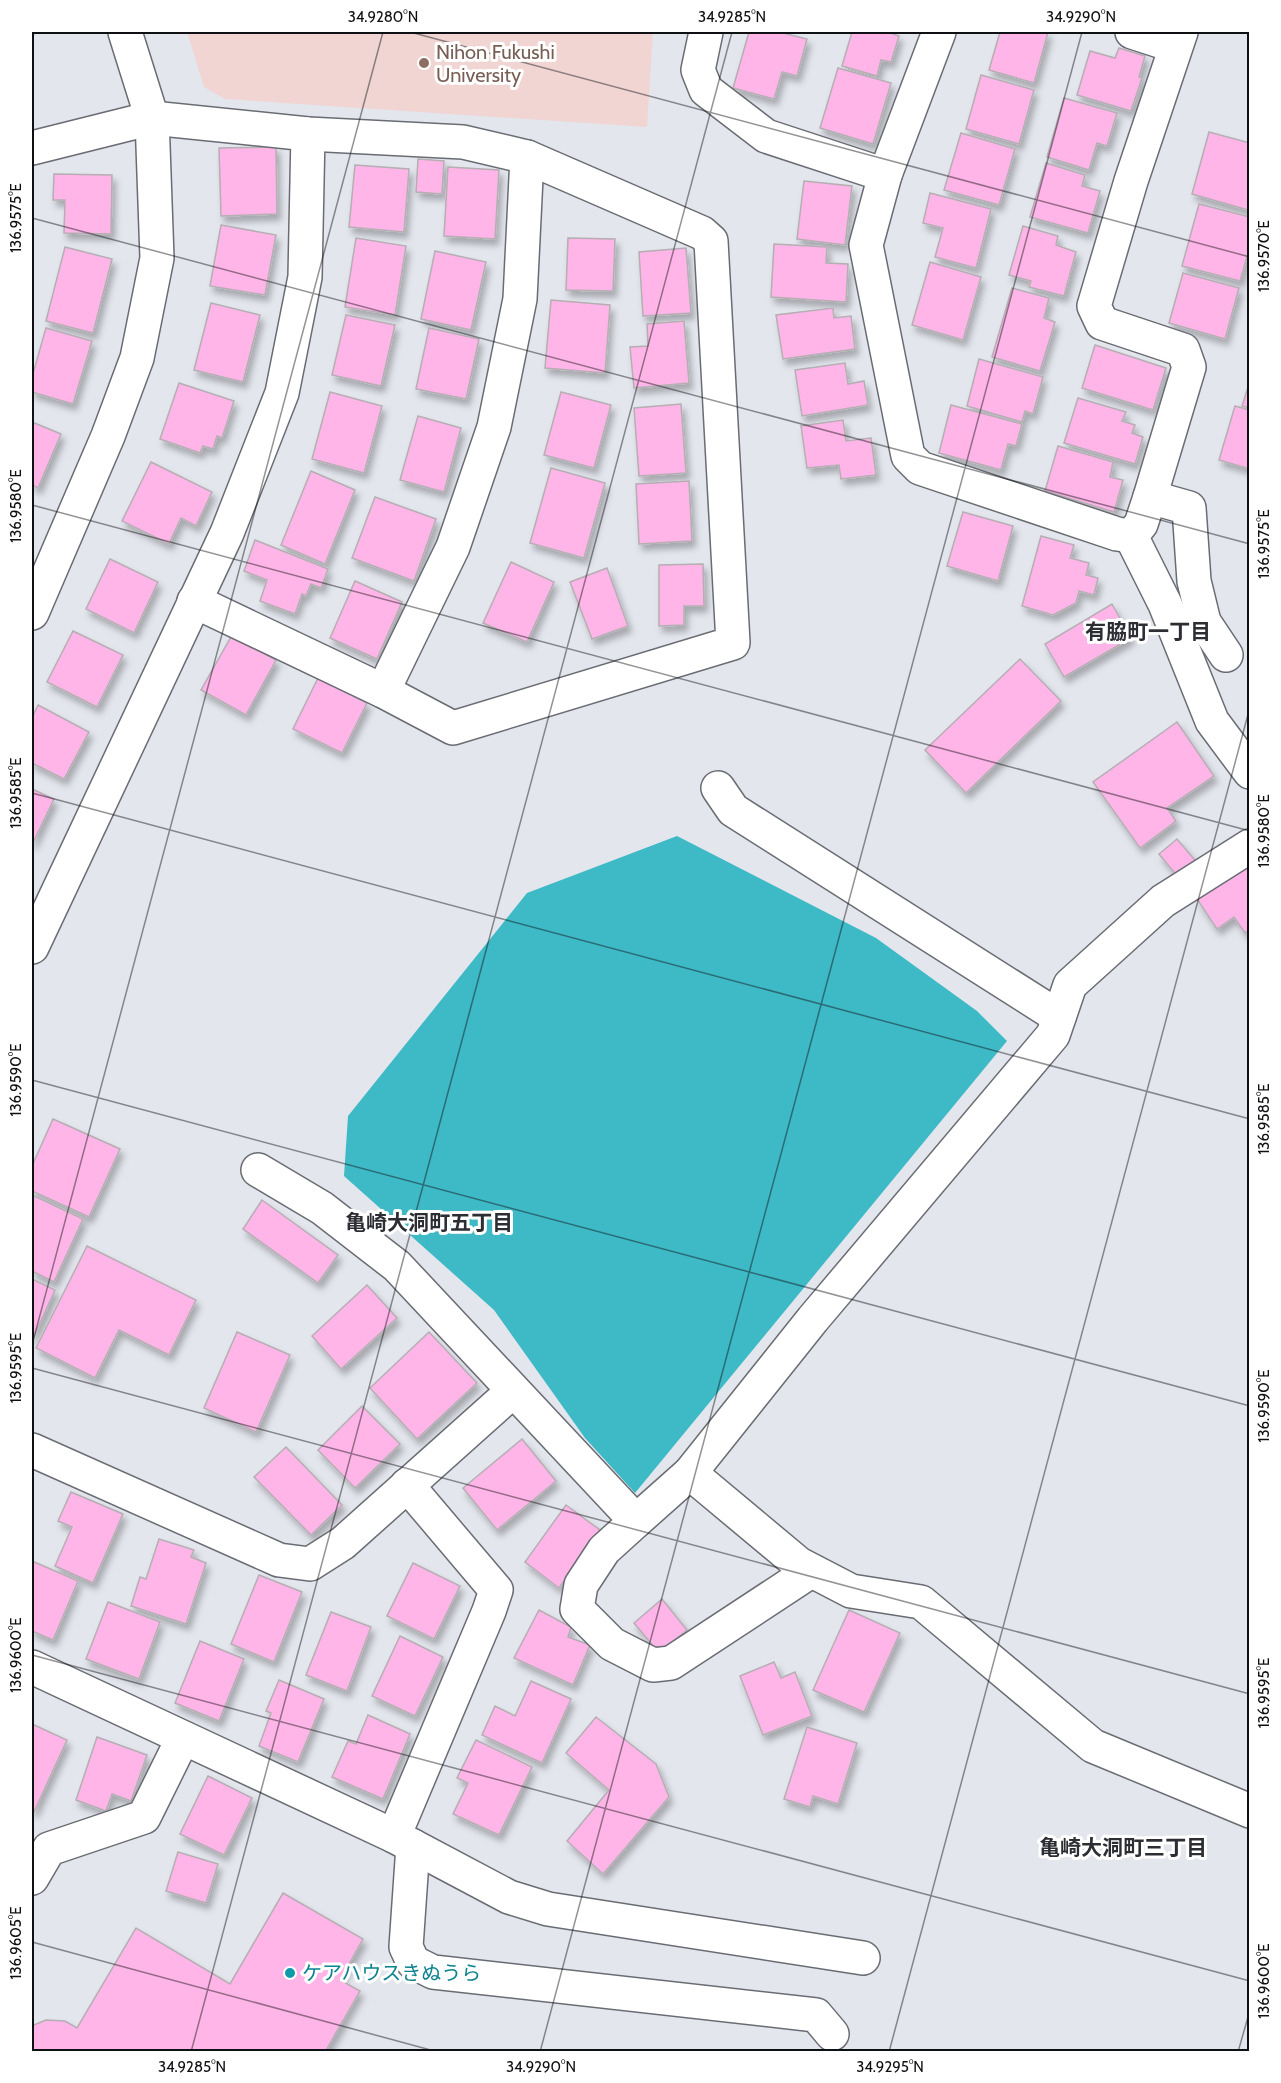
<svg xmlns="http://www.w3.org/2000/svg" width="1281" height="2083" font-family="Cabin,'Noto Sans JP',sans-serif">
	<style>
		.education { fill: #f0d5d3 }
		.water { fill: #3eb9c6 }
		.building { fill: #ffb5e8; stroke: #b5aeb3; stroke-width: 1.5; filter: url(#shadow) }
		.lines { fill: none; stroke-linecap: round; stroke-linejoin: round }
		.street-casing { stroke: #6a6c73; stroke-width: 36 }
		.secondary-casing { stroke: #6a6c73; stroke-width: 36 }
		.street { stroke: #fff; stroke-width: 33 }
		.secondary { stroke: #fff; stroke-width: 33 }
		.ticks { fill: none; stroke: #0f1013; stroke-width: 1.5; stroke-opacity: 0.45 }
		.education-dot { fill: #8d6e63; stroke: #fff; stroke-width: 2 }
		.culture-dot { fill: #0f9aa8; stroke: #fff; stroke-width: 2 }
		.labels { text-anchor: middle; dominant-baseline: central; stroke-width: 6; stroke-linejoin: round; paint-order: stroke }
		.education-label { font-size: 20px; fill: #785e54; stroke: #fff; text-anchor: start }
		.culture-label { font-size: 20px; fill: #0d838f; stroke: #fff; text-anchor: start }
		.neighbourhood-label { font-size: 21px; font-weight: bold; fill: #2c2e33; stroke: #fff }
		.neatline { fill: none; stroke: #0f1013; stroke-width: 2 }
		.ticks-label { font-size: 15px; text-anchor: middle; fill: #0f1013 }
	</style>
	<defs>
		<filter id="shadow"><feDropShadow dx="3.5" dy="6" stdDeviation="3" flood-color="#0004"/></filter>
	</defs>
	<rect width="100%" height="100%" fill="#e3e6ed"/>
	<polygon class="education" points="187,32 653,32 647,127 225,99 204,87"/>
	<polygon class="water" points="677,836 876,938 977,1011 1007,1041 635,1493 585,1438 494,1310 344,1176 348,1116 527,893"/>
	<g class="building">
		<polygon points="749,32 779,32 807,39 797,76 782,72 774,99 733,88"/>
		<polygon points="852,32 891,32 890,33 899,36 891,62 881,60 877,76 842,66"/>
		<polygon points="1000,32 1048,32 1034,83 989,70"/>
		<polygon points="1119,48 1145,56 1139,77 1142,78 1131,111 1077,95 1090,51 1115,58"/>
		<polygon points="838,68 891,83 873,144 820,128"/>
		<polygon points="981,75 1034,90 1019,144 966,129"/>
		<polygon points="1064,98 1117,113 1107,146 1097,143 1089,170 1047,157"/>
		<polygon points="1209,132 1250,143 1248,210 1192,194"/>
		<polygon points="961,133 1015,149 999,205 944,190"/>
		<polygon points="276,147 277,214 221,216 219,148"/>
		<polygon points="418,159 444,161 442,194 416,192"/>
		<polygon points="1046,163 1085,175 1082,186 1100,191 1088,233 1030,217"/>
		<polygon points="355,165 409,169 404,232 349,227"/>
		<polygon points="448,167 499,170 495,239 444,236"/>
		<polygon points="54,174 112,175 111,234 64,233 65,200 53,200"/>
		<polygon points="804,181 852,186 845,245 797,239"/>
		<polygon points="930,193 991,209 976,268 935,257 943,228 923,223"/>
		<polygon points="1199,204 1250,217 1250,246 1240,281 1182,266"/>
		<polygon points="221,225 276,235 265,295 210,286"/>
		<polygon points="1023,226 1058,236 1056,245 1076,252 1064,296 1029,287 1031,281 1009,275"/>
		<polygon points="356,238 406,246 395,315 345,307"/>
		<polygon points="568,238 615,239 613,291 566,290"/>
		<polygon points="774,244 827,247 826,263 848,264 846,302 771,297"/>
		<polygon points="65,247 112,259 93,333 46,321"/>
		<polygon points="686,248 691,313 643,316 639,252"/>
		<polygon points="435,251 486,262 471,330 421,319"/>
		<polygon points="930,262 981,277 963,340 912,325"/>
		<polygon points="1183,273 1239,288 1225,339 1169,323"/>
		<polygon points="1012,288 1049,298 1044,318 1055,322 1040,371 992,357"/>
		<polygon points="551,300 610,305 605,373 545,368"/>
		<polygon points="211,303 260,315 243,382 194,370"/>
		<polygon points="833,308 834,318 851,316 855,349 783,359 776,315"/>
		<polygon points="346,315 395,325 381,386 332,375"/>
		<polygon points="684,321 689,383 634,388 630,347 648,346 647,324"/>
		<polygon points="46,328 92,341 73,404 32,392 32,377"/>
		<polygon points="429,328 479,339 466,399 416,389"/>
		<polygon points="1095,345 1166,368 1153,410 1082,388"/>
		<polygon points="979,359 1043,377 1033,414 1025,411 1022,422 967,406"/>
		<polygon points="845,363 848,384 864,381 868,405 802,416 795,370"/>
		<polygon points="1250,381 1250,408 1242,406"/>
		<polygon points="179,383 234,401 222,438 217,436 213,449 203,446 200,453 160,439"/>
		<polygon points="330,392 382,406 364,473 312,459"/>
		<polygon points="561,392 611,405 594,468 544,455"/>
		<polygon points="1078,398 1126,412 1122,421 1135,425 1132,433 1143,437 1135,464 1064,443"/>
		<polygon points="681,404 686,473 639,476 634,408"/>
		<polygon points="951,405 1022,424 1016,446 1008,444 1001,470 939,453"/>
		<polygon points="1235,406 1250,410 1250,469 1219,460"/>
		<polygon points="418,416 461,428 444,492 400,480"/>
		<polygon points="843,420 846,441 871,438 876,475 841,479 839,465 807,468 801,426"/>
		<polygon points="32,422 61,434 38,488 32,485"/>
		<polygon points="1058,446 1113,462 1110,477 1123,480 1114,512 1045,491"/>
		<polygon points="151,462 212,492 196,526 181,518 169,544 122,521"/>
		<polygon points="551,468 605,483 584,558 530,543"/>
		<polygon points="311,471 355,490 325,564 281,545"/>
		<polygon points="689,481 692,541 639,544 636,484"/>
		<polygon points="375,497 436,519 414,581 352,558"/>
		<polygon points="963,512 1013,526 998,581 947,566"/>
		<polygon points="1041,536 1074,545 1070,558 1089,563 1086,575 1098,578 1094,595 1079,591 1076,603 1053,615 1022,606"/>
		<polygon points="255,540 328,569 321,588 311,584 306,596 302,594 295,614 260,601 267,580 244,571"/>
		<polygon points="110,559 158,582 134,633 86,609"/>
		<polygon points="511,562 554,582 527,642 483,623"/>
		<polygon points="703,564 704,606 684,606 684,625 659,626 659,565"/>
		<polygon points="607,568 628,626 592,639 570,582"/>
		<polygon points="355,581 402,602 377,659 330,638"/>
		<polygon points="1112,604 1131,638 1064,677 1045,644"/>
		<polygon points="73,631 123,655 97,707 47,682"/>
		<polygon points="232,635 276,660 246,715 201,690"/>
		<polygon points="1020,659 1061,701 966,793 925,750"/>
		<polygon points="318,678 367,703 342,753 293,729"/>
		<polygon points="38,705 89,732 64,779 32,763 32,718"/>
		<polygon points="1177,722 1214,776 1167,808 1176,821 1140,848 1093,782"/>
		<polygon points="32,789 54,799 32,845"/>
		<polygon points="1177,839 1200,866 1182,882 1159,854"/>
		<polygon points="1250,864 1250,930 1245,933 1234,917 1217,929 1197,899"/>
		<polygon points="53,1119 120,1149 89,1217 32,1191 32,1166"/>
		<polygon points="32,1195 83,1219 54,1282 32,1271"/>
		<polygon points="262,1200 338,1255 318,1283 243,1229"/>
		<polygon points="87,1246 196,1300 169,1355 119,1330 95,1378 36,1348"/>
		<polygon points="32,1279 55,1290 32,1341"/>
		<polygon points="367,1285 397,1318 341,1369 312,1336"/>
		<polygon points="237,1332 290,1355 256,1432 204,1408"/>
		<polygon points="429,1332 477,1383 417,1439 370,1388"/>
		<polygon points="362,1406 400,1444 355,1488 318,1450"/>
		<polygon points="522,1439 556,1481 497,1530 463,1488"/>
		<polygon points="286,1447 342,1505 311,1535 254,1477"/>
		<polygon points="71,1492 123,1514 93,1583 55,1566 72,1527 58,1521"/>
		<polygon points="566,1505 600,1530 559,1588 525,1562"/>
		<polygon points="159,1539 194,1550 191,1557 206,1563 186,1624 131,1606 140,1577 146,1579"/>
		<polygon points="32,1561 78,1581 53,1640 32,1631"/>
		<polygon points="413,1563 460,1586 434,1639 387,1616"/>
		<polygon points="259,1575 302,1592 274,1662 231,1644"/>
		<polygon points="662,1599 687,1630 659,1653 634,1623"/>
		<polygon points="108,1602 160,1622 139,1679 86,1659"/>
		<polygon points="539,1610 571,1627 568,1637 590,1645 573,1685 514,1658"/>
		<polygon points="849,1610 900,1633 864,1712 813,1690"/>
		<polygon points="331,1612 371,1627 347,1691 306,1675"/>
		<polygon points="400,1636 443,1657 415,1716 372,1696"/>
		<polygon points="200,1641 244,1659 219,1721 175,1703"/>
		<polygon points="774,1662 781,1678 795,1672 812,1716 763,1735 740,1676"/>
		<polygon points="279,1680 324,1699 298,1762 259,1746 271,1713 266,1711"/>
		<polygon points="531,1681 571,1699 542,1763 482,1735 495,1706 515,1716"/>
		<polygon points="368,1715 410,1734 383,1799 332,1777 348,1741 356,1744"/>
		<polygon points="596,1717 656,1764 669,1797 603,1874 567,1841 609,1790 566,1753"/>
		<polygon points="32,1724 67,1740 34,1812 32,1810"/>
		<polygon points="807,1727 857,1743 838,1804 813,1796 810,1807 784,1799"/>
		<polygon points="97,1737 147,1755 131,1801 112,1794 106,1811 76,1800"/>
		<polygon points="476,1740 532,1767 499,1835 453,1814 468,1783 457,1778"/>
		<polygon points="208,1776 252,1798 224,1855 180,1834"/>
		<polygon points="178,1852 218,1864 206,1903 166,1891"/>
		<polygon points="283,1893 363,1939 340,1980 360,1991 325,2052 32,2052 32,2027 34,2025 46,2020 65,2021 77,2028 136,1928 230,1984"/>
	</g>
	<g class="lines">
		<g class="street-casing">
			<g id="street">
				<polyline points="706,32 698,70 706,90 766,136 885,175"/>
				<polyline points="939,32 885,175 866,245 908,456 920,468 1117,534 1131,536 1141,524 1150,497 1189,367 1183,350 1102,323 1094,306 1131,181 1181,32"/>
				<polyline points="1132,32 1175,46"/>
				<polyline points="32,148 152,118 308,134 463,142 527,157 702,233 711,241 733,643 453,728 383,691 194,601"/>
				<polyline points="1150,497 1189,508 1194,581 1204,622 1226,655"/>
				<polyline points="1131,536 1165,604 1212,721 1250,772"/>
				<polyline points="383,691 453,547 494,427 520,299 527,157"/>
				<polyline points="718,788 733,810 1059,1017"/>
				<polyline points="32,947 227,533 282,393 305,277 308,134"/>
				<polyline points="258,1170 322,1208 397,1266 636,1521 690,1473 813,1319 1053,1035 1070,985 1163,901 1250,846"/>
				<polyline points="32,1450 279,1560 310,1564 343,1543 513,1391"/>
				<polyline points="690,1473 799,1564 851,1591 921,1602 1093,1746 1250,1811"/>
				<polyline points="636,1521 604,1550 581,1585 577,1609 612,1644 653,1665 671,1663 811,1571"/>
				<polyline points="32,1667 394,1836 509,1897 548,1909 863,1958"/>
				<polyline points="394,1836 489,1611 496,1590 407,1485"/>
				<polyline points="413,1846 406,1947 413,1962 433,1972 816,2015 832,2034"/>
				<polyline points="32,1878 49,1849 144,1817 183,1738"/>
			</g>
		</g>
		<g class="secondary-casing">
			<polyline id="secondary" points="32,613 108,436 137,358 157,258 152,118 125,32"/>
		</g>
		<use href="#street" class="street"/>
		<use href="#secondary" class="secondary"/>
	</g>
	<path class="ticks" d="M410 32 1250 257M32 42 34 32M32 218 1250 544M32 505 1250 831M32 793 1250 1119M32 1080 1250 1406M32 1345 383 32M32 1368 1250 1694M32 1655 1250 1981M32 1942 438 2052M191 2052 732 32M540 2052 1082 32M889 2052 1250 707M1238 2052 1250 2010"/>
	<circle class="education-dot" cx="424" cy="63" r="6"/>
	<circle class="culture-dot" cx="290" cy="1973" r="6"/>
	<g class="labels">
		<g class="education-label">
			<text x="436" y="52">Nihon Fukushi<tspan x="436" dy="23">University</tspan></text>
		</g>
		<g class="culture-label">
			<text x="302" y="1973">ケアハウスきぬうら</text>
		</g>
		<g class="neighbourhood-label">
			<text x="1148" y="631">有脇町一丁目</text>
			<text x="429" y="1222">亀崎大洞町五丁目</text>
			<text x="1123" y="1847">亀崎大洞町三丁目</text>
		</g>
	</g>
	<rect width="1281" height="2083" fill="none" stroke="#ffffff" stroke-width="66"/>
	<rect x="33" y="33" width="1215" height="2017" class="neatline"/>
	<g class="ticks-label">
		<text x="383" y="22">34.9280°N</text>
		<text x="732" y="22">34.9285°N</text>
		<text x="1081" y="22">34.9290°N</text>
		<text transform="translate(16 218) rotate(-90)" y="5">136.9575°E</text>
		<text transform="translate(1264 256) rotate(-90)" y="5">136.9570°E</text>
		<text transform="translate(16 506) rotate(-90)" y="5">136.9580°E</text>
		<text transform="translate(1264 544) rotate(-90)" y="5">136.9575°E</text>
		<text transform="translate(16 793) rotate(-90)" y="5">136.9585°E</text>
		<text transform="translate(1264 831) rotate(-90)" y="5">136.9580°E</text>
		<text transform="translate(16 1080) rotate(-90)" y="5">136.9590°E</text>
		<text transform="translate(1264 1119) rotate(-90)" y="5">136.9585°E</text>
		<text transform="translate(16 1368) rotate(-90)" y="5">136.9595°E</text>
		<text transform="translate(1264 1406) rotate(-90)" y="5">136.9590°E</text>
		<text transform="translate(16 1655) rotate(-90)" y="5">136.9600°E</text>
		<text transform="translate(1264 1693) rotate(-90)" y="5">136.9595°E</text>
		<text transform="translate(16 1943) rotate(-90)" y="5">136.9605°E</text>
		<text transform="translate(1264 1981) rotate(-90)" y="5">136.9600°E</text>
		<text x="192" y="2072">34.9285°N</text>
		<text x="541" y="2072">34.9290°N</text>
		<text x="890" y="2072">34.9295°N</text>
	</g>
</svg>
